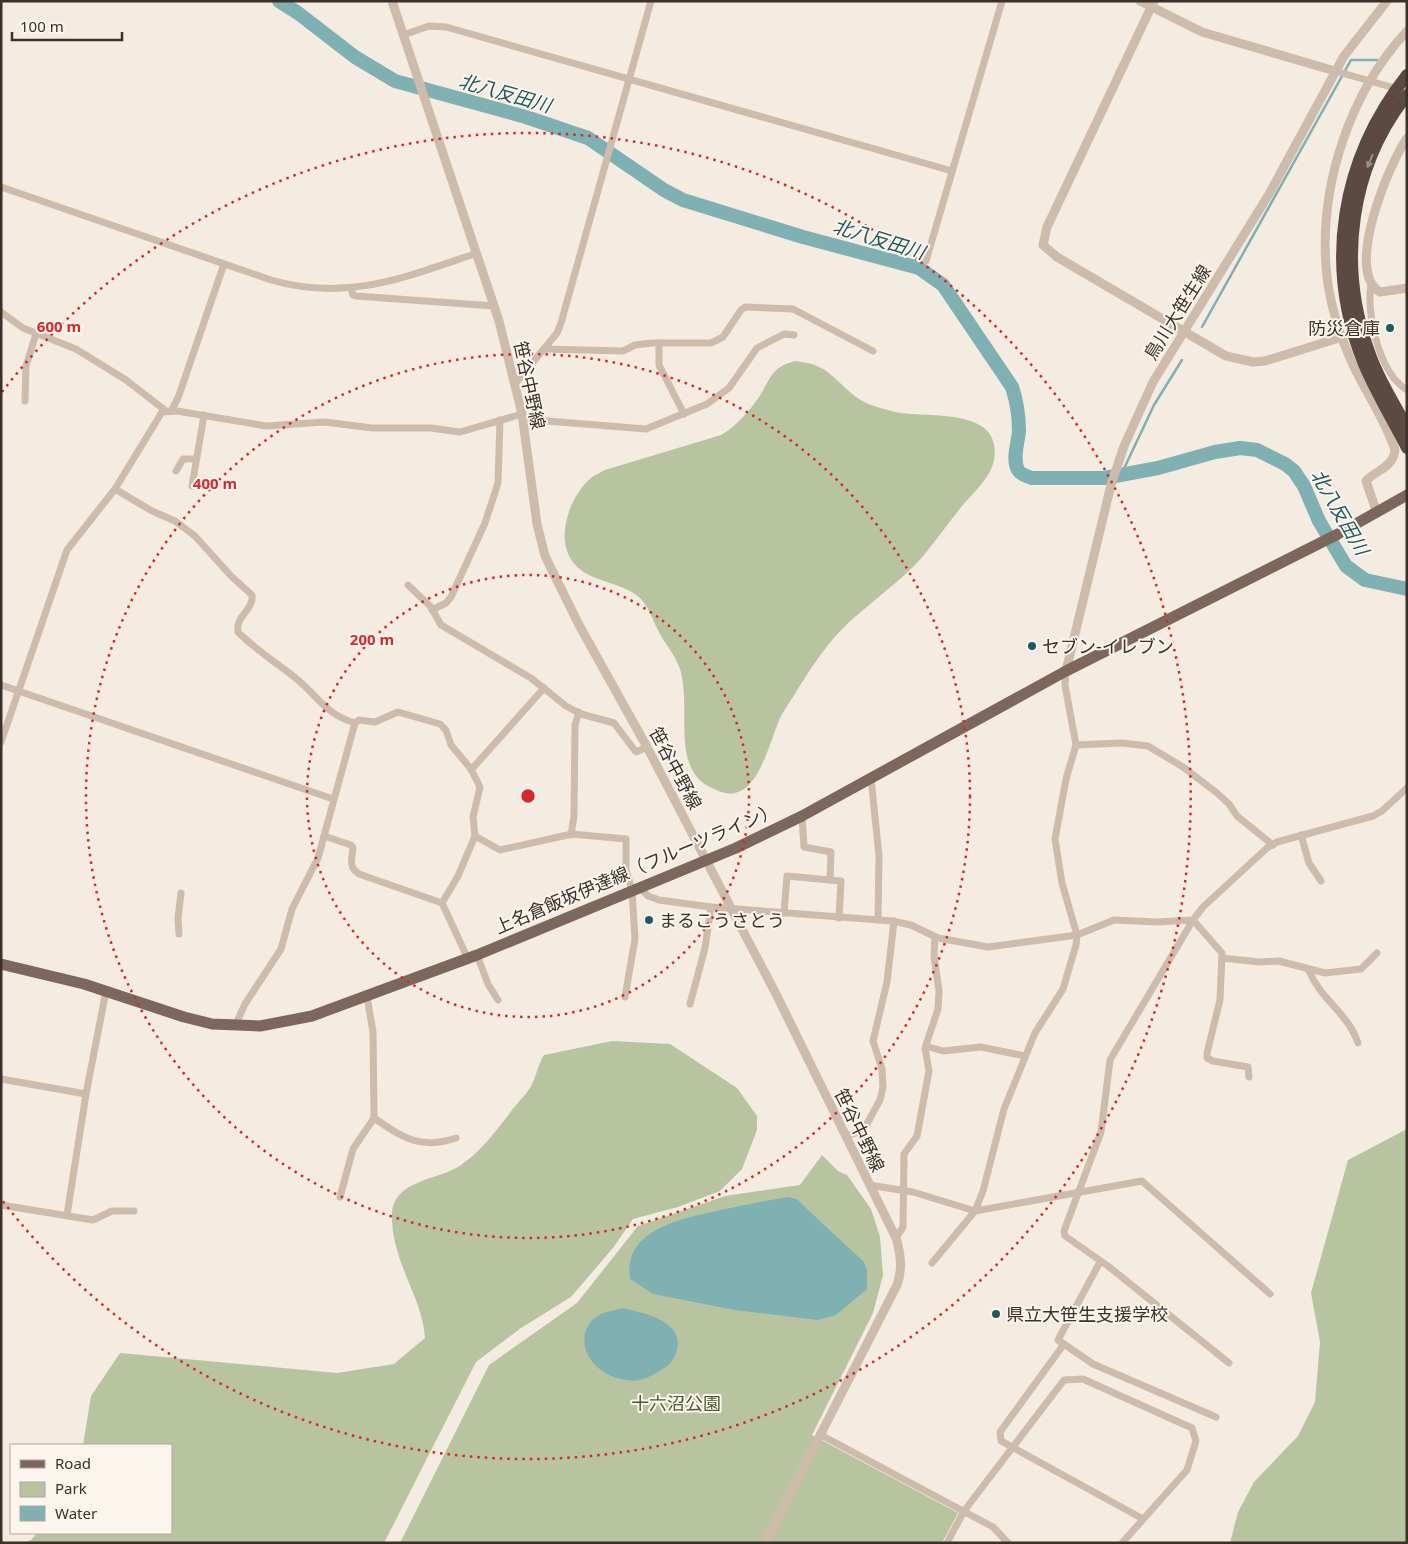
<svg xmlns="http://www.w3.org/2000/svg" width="1408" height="1544" font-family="'Noto Sans','Noto Sans JP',sans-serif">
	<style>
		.green { fill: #b8c4a0 }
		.water { fill: #7fb0b2 }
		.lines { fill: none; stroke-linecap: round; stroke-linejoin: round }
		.stream { stroke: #7fb0b2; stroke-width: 2.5 }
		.river { stroke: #7fb0b2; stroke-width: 14 }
		.minor { stroke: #cdbbac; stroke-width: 7 }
		.tertiary { stroke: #cdbbac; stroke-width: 9 }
		.primary { stroke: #7d675c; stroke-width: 11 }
		.motorway { stroke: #5c4a42; stroke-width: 12 }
		.oneway { fill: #9c8e87 }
		.ring { fill: none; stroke: #d62828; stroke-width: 2.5; stroke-dasharray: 2.5 5 }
		.poi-dot { fill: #1f5a5e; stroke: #fbf5ee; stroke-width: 2 }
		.labels { text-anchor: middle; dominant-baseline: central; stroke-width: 4; stroke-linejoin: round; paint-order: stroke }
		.street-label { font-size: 18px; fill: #3b302b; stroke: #fbf5ee }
		.poi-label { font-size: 18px; fill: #3b302b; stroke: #fbf5ee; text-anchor: start }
		.park-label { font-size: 18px; fill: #4a5a2e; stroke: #fbf5ee }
		.water-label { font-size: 19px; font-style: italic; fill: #1f5a5e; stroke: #fbf5ee }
		.centre { fill: #d62828; stroke: #fbf5ee; stroke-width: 2.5 }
		.ring-label { font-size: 15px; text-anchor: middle; font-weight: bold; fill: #d62828; stroke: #fbf5ee; stroke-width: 4; stroke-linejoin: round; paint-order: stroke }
	</style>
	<rect width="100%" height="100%" fill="#f4ebe1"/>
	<g class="green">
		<path d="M795 361C832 365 832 380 859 399 868 405 884 409 895 412 921 418 987 408 994 444 999 471 979 486 963 505 947 524 933 546 915 565 892 588 864 607 841 630 822 650 807 674 793 697 789 703 785 709 781 716 771 736 761 788 735 793 728 795 721 792 714 789 665 770 697 697 676 660 671 650 664 642 659 632 653 621 649 607 640 598 623 583 596 582 581 570 551 549 567 498 591 478 595 475 601 472 605 470L721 435C736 426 749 412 759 397 772 377 770 368 795 361Z"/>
		<path d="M612 1041 670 1044 737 1088 757 1116V1130L742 1169 720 1191 678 1207 633 1219 613 1248 571 1297 521 1328 476 1362 384 1543H24L31 1540 37 1533H171V1445H83L91 1396 120 1353 337 1373 394 1364 425 1338C423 1298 391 1261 392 1215 393 1179 438 1181 461 1165 482 1150 496 1131 512 1110 518 1102 526 1095 531 1086 536 1077 538 1065 544 1055Z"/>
		<polygon points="1407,1129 1407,1543 1230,1543 1238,1512 1254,1482 1298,1436 1315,1402 1320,1342 1311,1293 1348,1160"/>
		<polygon points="822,1155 838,1171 847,1175 871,1209 880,1237 883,1275 873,1313 812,1435 958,1513 942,1543 400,1543 489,1365 577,1303 638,1226 725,1196 800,1185"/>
	</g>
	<g class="water">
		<path d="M788 1197 797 1199 805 1207 864 1262 867 1270V1289L836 1315 818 1320 735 1310 653 1294 630 1279C623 1230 680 1219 716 1211 740 1206 764 1201 788 1197Z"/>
		<path d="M623 1308C643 1313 685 1321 677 1350 674 1360 670 1365 661 1370 655 1374 647 1378 640 1380 612 1385 576 1360 586 1330 588 1324 595 1316 601 1314 608 1311 616 1310 623 1308Z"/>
	</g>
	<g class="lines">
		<g class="stream">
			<polyline points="1202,327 1351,60 1377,60"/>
			<polyline points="1121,475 1154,405 1182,360"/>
		</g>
		<path class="river" d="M279 1 298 13 355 57 395 81 526 117 588 138 664 190 683 200 803 237 919 268 943 285 1012 387C1017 402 1019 415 1019 431 1018 443 1012 459 1018 470 1021 475 1027 476 1032 478H1104L1158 468 1215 452 1240 448 1257 450 1285 464 1294 471 1304 486 1319 521 1346 566 1365 580 1407 589"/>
		<g class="minor">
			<polyline points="403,35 429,26 446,27 952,171"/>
			<polyline points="1335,71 1391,87"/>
			<path d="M1 187 271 280C347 302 406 277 477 253"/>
			<polyline points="926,261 1002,1"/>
			<path d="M1371 284C1366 314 1379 373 1407 390"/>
			<polyline points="351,288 353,295 356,296 494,306"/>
			<polyline points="1,312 23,328 76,349 126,380 166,411"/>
			<polyline points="659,343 659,365 684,414"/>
			<polyline points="544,349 623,351 635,345 652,343 711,343 723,337 741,310 745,307 793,309 873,351"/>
			<polyline points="515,384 557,333 561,323 651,1"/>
			<polyline points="25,401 26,366 36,334"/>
			<polyline points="171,411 178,398 224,264"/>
			<polyline points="523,422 547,421 646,429 707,404 729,388 757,348 784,334 794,335"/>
			<polyline points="176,471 183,459 196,459"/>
			<polyline points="192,486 204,415"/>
			<path d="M115 489 152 511 175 521 195 536 231 576 252 595C254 610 235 616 238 632 255 649 275 662 293 676 317 694 324 714 355 723L318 858 292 909 281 949 245 1004 235 1026"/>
			<polyline points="408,585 431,607 441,625 531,678 566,706 581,714 614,723 636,752 647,747"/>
			<polyline points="432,610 446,603 451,597 485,523 498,483 500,420"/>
			<polyline points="1,685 333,799"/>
			<polyline points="1,742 67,550 115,489 162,412 177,411 266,426 325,422 372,428 431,428 460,432 522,414"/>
			<polyline points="1076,745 1122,743 1148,746 1183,767 1217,793 1229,804 1237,816 1273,845"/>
			<polyline points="471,770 544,688"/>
			<polyline points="871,778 879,856 878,920"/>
			<polyline points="802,816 804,847 831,852 830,880"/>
			<polyline points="571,835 574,816 575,725 579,712"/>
			<polyline points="1301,835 1309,863 1321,881"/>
			<path d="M324 836 351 845 353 848C352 859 348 867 359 874L442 903 458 876 475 836 473 817 480 787 471 769 451 745 446 730 440 724 398 712 375 722 359 720 355 723"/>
			<polyline points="475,836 500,850 572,834 626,839 626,870 632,890 635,939 625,997"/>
			<polyline points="640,888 648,896 659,900 711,907 892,921 911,925 938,938 988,947 1077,935 1114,920 1157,922 1193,920 1203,907 1267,848 1277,842 1373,816 1382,811 1407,788"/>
			<polyline points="442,903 468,959"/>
			<polyline points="784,913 787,876 841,881 839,918"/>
			<polyline points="179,934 178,918 181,893"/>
			<polyline points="477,955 488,984 498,1000"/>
			<polyline points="1222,958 1260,962 1279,961 1325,973 1361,969 1377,953"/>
			<path d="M1309 971C1321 1000 1348 1013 1358 1043"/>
			<path d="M367 997 373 1032 374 1118C403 1138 421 1150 456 1138"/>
			<polyline points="690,1004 705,948 711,907"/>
			<polyline points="926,1046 943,1051 981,1047 1025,1056"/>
			<polyline points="1,1079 86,1094"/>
			<polyline points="846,1136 863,1131 880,1100 883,1087 882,1069 873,1041 887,982 894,921"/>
			<polyline points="869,1185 913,1192 975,1211 1142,1181 1270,1294"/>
			<polyline points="340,1197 353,1149 374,1118"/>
			<polyline points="1,1205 93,1220 112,1211 134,1211"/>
			<polyline points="67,1215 86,1094 106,991"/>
			<polyline points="896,1238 903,1227 904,1154 917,1136 929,1071 925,1048 938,1009 939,991 934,956 935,937"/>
			<polyline points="1100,1262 1058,1340 1093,1364 1216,1417"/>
			<polyline points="932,1263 975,1211 983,1191 1004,1109 1035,1033 1063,989 1076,945 1077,935 1062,883 1055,839 1066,779 1076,745 1065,685 1066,671"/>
			<polyline points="1064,1344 1000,1432 1001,1441 1143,1519"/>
			<polyline points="1229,1363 1108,1266 1065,1236 1064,1231 1101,1132 1110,1060 1193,920 1222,953 1220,1000 1207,1053 1207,1058 1213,1061 1248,1067 1249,1077"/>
			<polyline points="821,1435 993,1527 1008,1543"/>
			<polyline points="947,1543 964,1511 1064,1380 1083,1379 1192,1428 1196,1441 1187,1470 1122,1543"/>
		</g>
		<g class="tertiary">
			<path d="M392 1 499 321 522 414 537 524 545 556 579 625 647 747 777 996 896 1238C901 1254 903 1269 897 1285L765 1543"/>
			<polyline points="1140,1 1202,32 1335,71"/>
			<polyline points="1154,1 1047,227 1043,245 1057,257 1226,356 1253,362 1265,361 1342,337"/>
			<path d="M1407 138C1389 164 1344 271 1380 292L1407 288"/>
			<path d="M1377 513 1366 481C1376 470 1393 468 1395 450 1385 418 1363 389 1350 358 1338 330 1328 297 1326 266 1320 184 1350 92 1407 31"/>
			<polyline points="1066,671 1111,485 1124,446 1153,382 1269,194 1344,56 1387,1"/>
		</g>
		<polyline class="primary" points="1,964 84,984 184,1017 212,1024 260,1026 312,1016 477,955 736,848 802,816 1066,671 1338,534 1407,495"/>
		<g class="motorway">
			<path d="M1407 75C1341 159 1323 265 1364 364 1376 393 1393 420 1407 448"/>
			<path d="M1407 95C1350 167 1338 263 1368 349 1377 376 1393 402 1407 427"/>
		</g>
	</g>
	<defs><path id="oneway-solid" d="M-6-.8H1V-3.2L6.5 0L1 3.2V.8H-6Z" transform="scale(1.25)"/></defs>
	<use class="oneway" href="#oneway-solid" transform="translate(1370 161) rotate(112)"/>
	<g class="ring">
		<circle cx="528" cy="796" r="221"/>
		<circle cx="528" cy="796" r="442"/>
		<path d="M2 392A663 663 0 1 1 2 1200"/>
	</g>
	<g class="poi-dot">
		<circle cx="1390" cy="328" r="5"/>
		<circle cx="1032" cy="646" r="5"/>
		<circle cx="649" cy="920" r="5"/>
		<circle cx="996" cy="1314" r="5"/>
	</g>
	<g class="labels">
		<g class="street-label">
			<text transform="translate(1177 312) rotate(-58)">鳥川大笹生線</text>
			<text transform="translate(530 385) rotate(78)">笹谷中野線</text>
			<text transform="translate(676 768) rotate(62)">笹谷中野線</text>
			<text transform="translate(636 868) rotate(-23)">上名倉飯坂伊達線（フルーツライン）</text>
			<text transform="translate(860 1130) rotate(64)">笹谷中野線</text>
		</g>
		<g class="poi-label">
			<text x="1380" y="328" text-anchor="end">防災倉庫</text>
			<text x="1042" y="646">セブン-イレブン</text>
			<text x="659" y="920">まるこうさとう</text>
			<text x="1006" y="1314">県立大笹生支援学校</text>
		</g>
		<g class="park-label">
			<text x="676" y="1403">十六沼公園</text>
		</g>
		<g class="water-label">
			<text transform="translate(505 93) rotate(16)">北八反田川</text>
			<text transform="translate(879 239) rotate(17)">北八反田川</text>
			<text transform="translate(1340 512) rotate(60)">北八反田川</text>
		</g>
	</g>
	<circle cx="528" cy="796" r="8" class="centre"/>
	<g class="ring-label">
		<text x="59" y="332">600 m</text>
		<text x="215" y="489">400 m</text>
		<text x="372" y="645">200 m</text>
	</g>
	<rect width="1408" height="1544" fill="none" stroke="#3b302b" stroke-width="5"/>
	<rect x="10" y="1444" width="162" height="90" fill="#fbf5ee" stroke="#aea6a0"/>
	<rect x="20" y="1460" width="25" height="8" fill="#7d675c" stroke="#aea6a0"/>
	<text x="55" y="1469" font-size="15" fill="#3b302b">Road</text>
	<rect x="20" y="1482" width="25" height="15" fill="#b8c4a0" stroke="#aea6a0"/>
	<text x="55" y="1494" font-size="15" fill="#3b302b">Park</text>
	<rect x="20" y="1506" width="25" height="15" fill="#7fb0b2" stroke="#aea6a0"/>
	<text x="55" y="1519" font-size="15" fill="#3b302b">Water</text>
	<path d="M12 32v8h110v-8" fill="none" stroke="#3b302b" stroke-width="2.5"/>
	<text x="20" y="32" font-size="15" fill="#3b302b" stroke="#fbf5ee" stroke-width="4" paint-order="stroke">100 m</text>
</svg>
